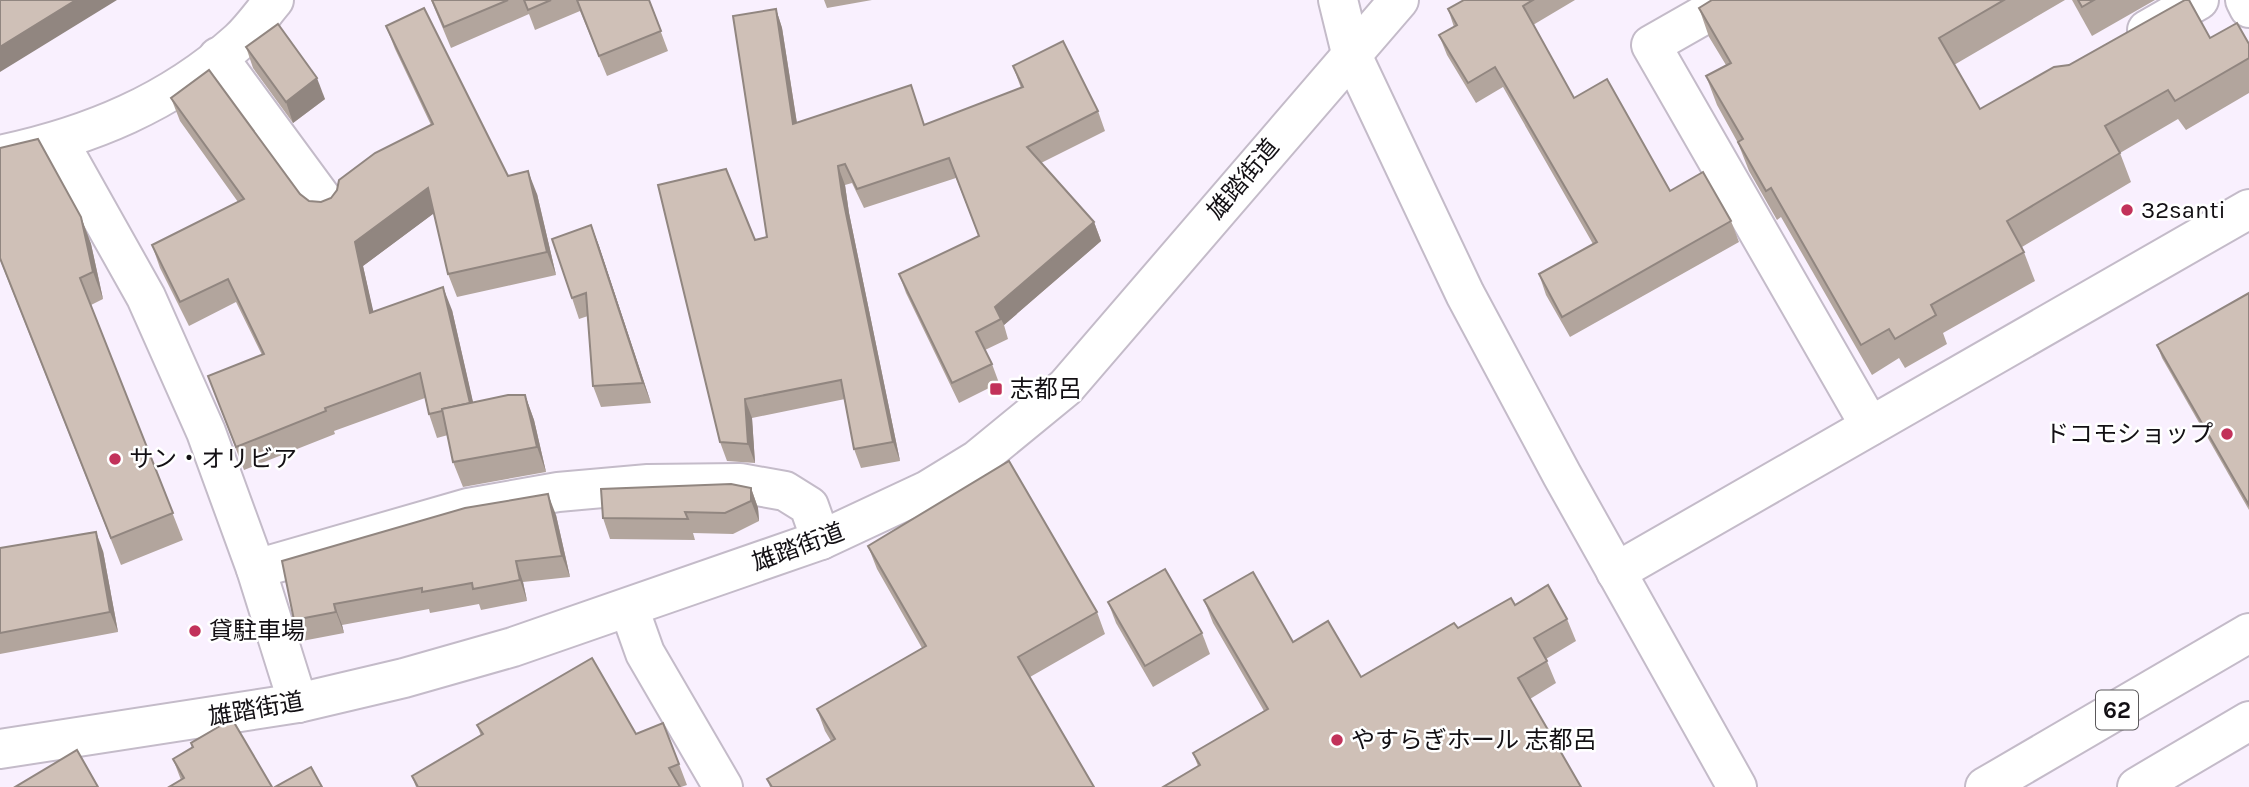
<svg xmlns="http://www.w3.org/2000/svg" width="2249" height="787" font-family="Karla,'Noto Sans JP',sans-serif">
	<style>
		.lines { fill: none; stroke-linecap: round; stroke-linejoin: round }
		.street-casing { stroke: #c4bbc9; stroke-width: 42 }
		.secondary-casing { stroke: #c4bbc9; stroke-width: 42 }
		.primary-casing { stroke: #c4bbc9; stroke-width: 42 }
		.street { stroke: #fff; stroke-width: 38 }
		.secondary { stroke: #fff; stroke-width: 38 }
		.primary { stroke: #fff; stroke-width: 38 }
		.wall { fill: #b2a59d }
		.shaded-wall { fill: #918680 }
		.building { fill: #cfc0b7; stroke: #918680; stroke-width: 2 }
		.poi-dot { fill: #c2325a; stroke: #fff; stroke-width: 2.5 }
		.labels { text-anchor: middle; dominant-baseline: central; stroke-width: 5; stroke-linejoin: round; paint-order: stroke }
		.shield { fill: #fff; stroke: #5a585a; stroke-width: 2 }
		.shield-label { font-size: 23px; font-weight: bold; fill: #131014 }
		.street-label { font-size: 24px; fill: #131014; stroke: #fff }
		.poi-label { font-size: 24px; fill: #131014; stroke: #fff; text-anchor: start }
	</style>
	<rect width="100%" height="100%" fill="#f9f0fe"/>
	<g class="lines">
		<g class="street-casing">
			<g id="street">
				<polyline points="1730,0 1651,45 1870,426"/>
				<polyline points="2245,0 2249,8"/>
				<polyline points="2147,30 2199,0"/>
				<polyline points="218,57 326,204"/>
				<polyline points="59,142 146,297 206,432 256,569 298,703"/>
				<path d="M0 155C90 136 170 103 239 41 252 29 263 13 274 0"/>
				<polyline points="256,569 468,508 558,492 648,484 740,483 785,491 809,506 821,540"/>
				<polyline points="1616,572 2249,209"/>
				<polyline points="629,608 645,653 723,787"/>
			</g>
		</g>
		<g class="secondary-casing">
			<g id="secondary">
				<polyline points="1338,0 1351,53 1465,294 1562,475 1737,787"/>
				<polyline points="0,749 298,703 404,678 513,647 821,540 928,490 977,460 1066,387 1399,0"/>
			</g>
		</g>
		<g class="primary-casing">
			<g id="primary">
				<polyline points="1985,787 2249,633"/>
				<polyline points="2137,787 2249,721"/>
			</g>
		</g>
		<use href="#street" class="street"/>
		<use href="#secondary" class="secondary"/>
		<use href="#primary" class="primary"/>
	</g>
	<g class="wall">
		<polygon points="431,0 649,0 668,51 607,76 580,11 535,30 529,14 451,48"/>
		<polygon points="824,0 872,0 827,8"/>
		<polygon points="1464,0 1575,0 1533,25 1574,98 1670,191 1731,221 1739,242 1570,337 1546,295 1539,274 1593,244 1503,87 1476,103 1447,55 1439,35 1454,27 1448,9"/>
		<polygon points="1712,0 2065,0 1954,65 1980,109 2069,65 2210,38 2249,44 2249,93 2186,130 2178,119 2120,153 2131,182 2022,247 2035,281 1943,333 1947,344 1905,368 1899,358 1872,375 1781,217 1777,220 1749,171 1738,143 1717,105 1706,76 1726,65 1709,37 1699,8"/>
		<polygon points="2072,0 2155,0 2092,36"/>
		<polygon points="776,9 782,28 797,123 924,125 1021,88 1013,66 1098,111 1105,131 1041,163 1094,222 1101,241 1004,325 1008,339 985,350 992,364 999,383 959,403 906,293 899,274 979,236 956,178 864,208 852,183 845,185 849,213 900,461 861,468 854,449 845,399 752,418 755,463 727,461 720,442 767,237"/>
		<polygon points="386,26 508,176 537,194 556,275 457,297 448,274 434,213 363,266 373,312 452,310 473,403 525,395 534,420 546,472 463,487 453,462 448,435 437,438 429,414 425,398 334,431 335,434 244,470 208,376 262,355 236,302 189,326 160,268 152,245 238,202 180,121 171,98 309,201 321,202 331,198 431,125 395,49"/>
		<polygon points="246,47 325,99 293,123 253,68"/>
		<polygon points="0,148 81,217 91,244 103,299 91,305 183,540 121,565 0,260"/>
		<polygon points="591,225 599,246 651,403 601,407 593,386 588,316 579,319 572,298"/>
		<polygon points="2249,293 2249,510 2162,358 2157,345"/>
		<polygon points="751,488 758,508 759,521 733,534 693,533 695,540 610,539 603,518"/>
		<polygon points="556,515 570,577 523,582 527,601 481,610 479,604 430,613 429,609 342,625 344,633 302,641 294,620"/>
		<polygon points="868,546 1097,612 1105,634 1030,677 1094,787 770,787 767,779 831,741 825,731 817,709 922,648 877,569"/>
		<polygon points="0,548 103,551 118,632 0,654"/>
		<polygon points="1204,600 1293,642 1361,677 1458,628 1515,605 1567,619 1576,641 1546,659 1556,683 1530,699 1198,766 1193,753 1264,711 1213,623"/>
		<polygon points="1108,602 1202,633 1210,654 1153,687 1116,623"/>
		<polygon points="477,725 636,734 679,764 687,785 681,787 416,787 412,776 481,736"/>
		<polygon points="191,743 272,787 181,780 173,759 192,748"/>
	</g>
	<g class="shaded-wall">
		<polygon points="76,0 117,0 0,72 0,47"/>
		<polygon points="776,9 782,28 800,143 793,124"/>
		<polygon points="317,78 325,99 293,123 286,102"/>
		<polygon points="838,166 845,185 849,213 900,461 893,442 842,194"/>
		<polygon points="528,171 537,194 556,275 547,252"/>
		<polygon points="428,188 437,211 363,266 379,336 370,313 355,242"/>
		<polygon points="81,217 91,244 103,299 93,272"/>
		<polygon points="1094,222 1101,241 1004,325 995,307"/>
		<polygon points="591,225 599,246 651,403 643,383"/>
		<polygon points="443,287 452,310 479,428 470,405"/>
		<polygon points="525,395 534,420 546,472 537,447"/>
		<polygon points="745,399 752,418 755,463 748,444"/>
		<polygon points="751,488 758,508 759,521 751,501"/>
		<polygon points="548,494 556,515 570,577 562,556"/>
		<polygon points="96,532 103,551 118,632 110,612"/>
		<polygon points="516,561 523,582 527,601 520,580"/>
		<polygon points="334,604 342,625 344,633 336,612"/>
	</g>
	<g class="building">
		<polygon points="0,0 76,0 0,47"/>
		<polygon points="432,0 508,0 444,27"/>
		<polygon points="524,0 551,0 528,10"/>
		<polygon points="577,0 649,0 661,31 599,56"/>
		<polygon points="1464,0 1533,0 1523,6 1574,98 1607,79 1670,191 1703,172 1731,221 1562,317 1539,274 1597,242 1495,67 1468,83 1439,35 1457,25 1448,9"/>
		<polygon points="1712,0 2004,0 1939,38 1980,109 2054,67 2069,65 2185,0 2189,0 2210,38 2237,23 2249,44 2249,58 2175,101 2168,90 2105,126 2120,153 2007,221 2024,252 1931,305 1936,315 1895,339 1889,329 1861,345 1771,188 1766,191 1738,142 1743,139 1706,76 1731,63 1699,8"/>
		<polygon points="2078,0 2094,0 2082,7"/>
		<polygon points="424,8 508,176 528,171 547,252 448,274 428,188 355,242 370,313 443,287 470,403 442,409 442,411 429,414 420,373 325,408 326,411 236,447 208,376 264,354 228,279 180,302 152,245 244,199 171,98 209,70 300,194 309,201 321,202 331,198 337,190 339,180 375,153 433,124 386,26"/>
		<polygon points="776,9 793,124 911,85 924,125 1023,87 1013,66 1063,41 1098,111 1027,147 1094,222 995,307 1001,319 976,332 992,364 952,383 899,274 979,236 949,158 857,189 845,164 838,166 842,194 893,442 854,449 841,380 745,399 748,444 720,442 658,185 726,169 755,240 767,237 733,16"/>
		<polygon points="278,24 317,78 286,102 246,47"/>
		<polygon points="38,139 81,217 93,272 80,278 173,513 111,538 0,258 0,148"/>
		<polygon points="591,225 643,383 593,386 586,293 572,298 552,239"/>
		<polygon points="2249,293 2249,505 2157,345"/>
		<polygon points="508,395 525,395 537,447 453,462 442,409"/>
		<polygon points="1009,461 1097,612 1018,657 1094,787 772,787 767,779 835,739 817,709 926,646 868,546"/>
		<polygon points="731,484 751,488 751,501 725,513 685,512 688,519 603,518 601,489"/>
		<polygon points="548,494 562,556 516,561 520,580 473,589 472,583 422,592 422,588 334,604 336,612 294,620 282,561 465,508"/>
		<polygon points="96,532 110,612 0,633 0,548"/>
		<polygon points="1165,569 1202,633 1145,666 1108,602"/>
		<polygon points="1253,572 1293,642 1328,621 1361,677 1454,623 1458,628 1511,598 1515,605 1548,585 1567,619 1534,638 1547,661 1518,678 1581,787 1163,787 1200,765 1193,753 1268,709 1204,600"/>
		<polygon points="592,658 636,734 663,723 679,764 669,768 680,787 418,787 412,776 483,734 477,725"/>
		<polygon points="232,719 272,787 169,787 184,778 173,759 193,747 191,743"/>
		<polygon points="77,750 98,787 15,787"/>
		<polygon points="311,767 322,787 275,787"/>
	</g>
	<g class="poi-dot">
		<circle cx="2127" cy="210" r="7"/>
		<rect x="989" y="382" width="14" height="14" rx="3.5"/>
		<circle cx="2227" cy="434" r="7"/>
		<circle cx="115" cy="459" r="7"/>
		<circle cx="195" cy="631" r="7"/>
		<circle cx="1337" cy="740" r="7"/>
	</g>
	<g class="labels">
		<rect class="shield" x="2096" y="690.5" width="42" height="39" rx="5"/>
		<g class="shield-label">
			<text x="2117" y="710">62</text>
		</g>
		<g class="street-label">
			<text transform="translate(1243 179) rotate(-50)">雄踏街道</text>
			<text transform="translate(798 547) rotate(-20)">雄踏街道</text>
			<text transform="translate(256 709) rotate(-10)">雄踏街道</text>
		</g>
		<g class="poi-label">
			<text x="2141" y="210">32santi</text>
			<text x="1010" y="389">志都呂</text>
			<text x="2213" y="434" text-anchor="end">ドコモショップ</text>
			<text x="129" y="459">サン・オリビア</text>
			<text x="209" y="631">貸駐車場</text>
			<text x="1351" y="740">やすらぎホール 志都呂</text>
		</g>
	</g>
</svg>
